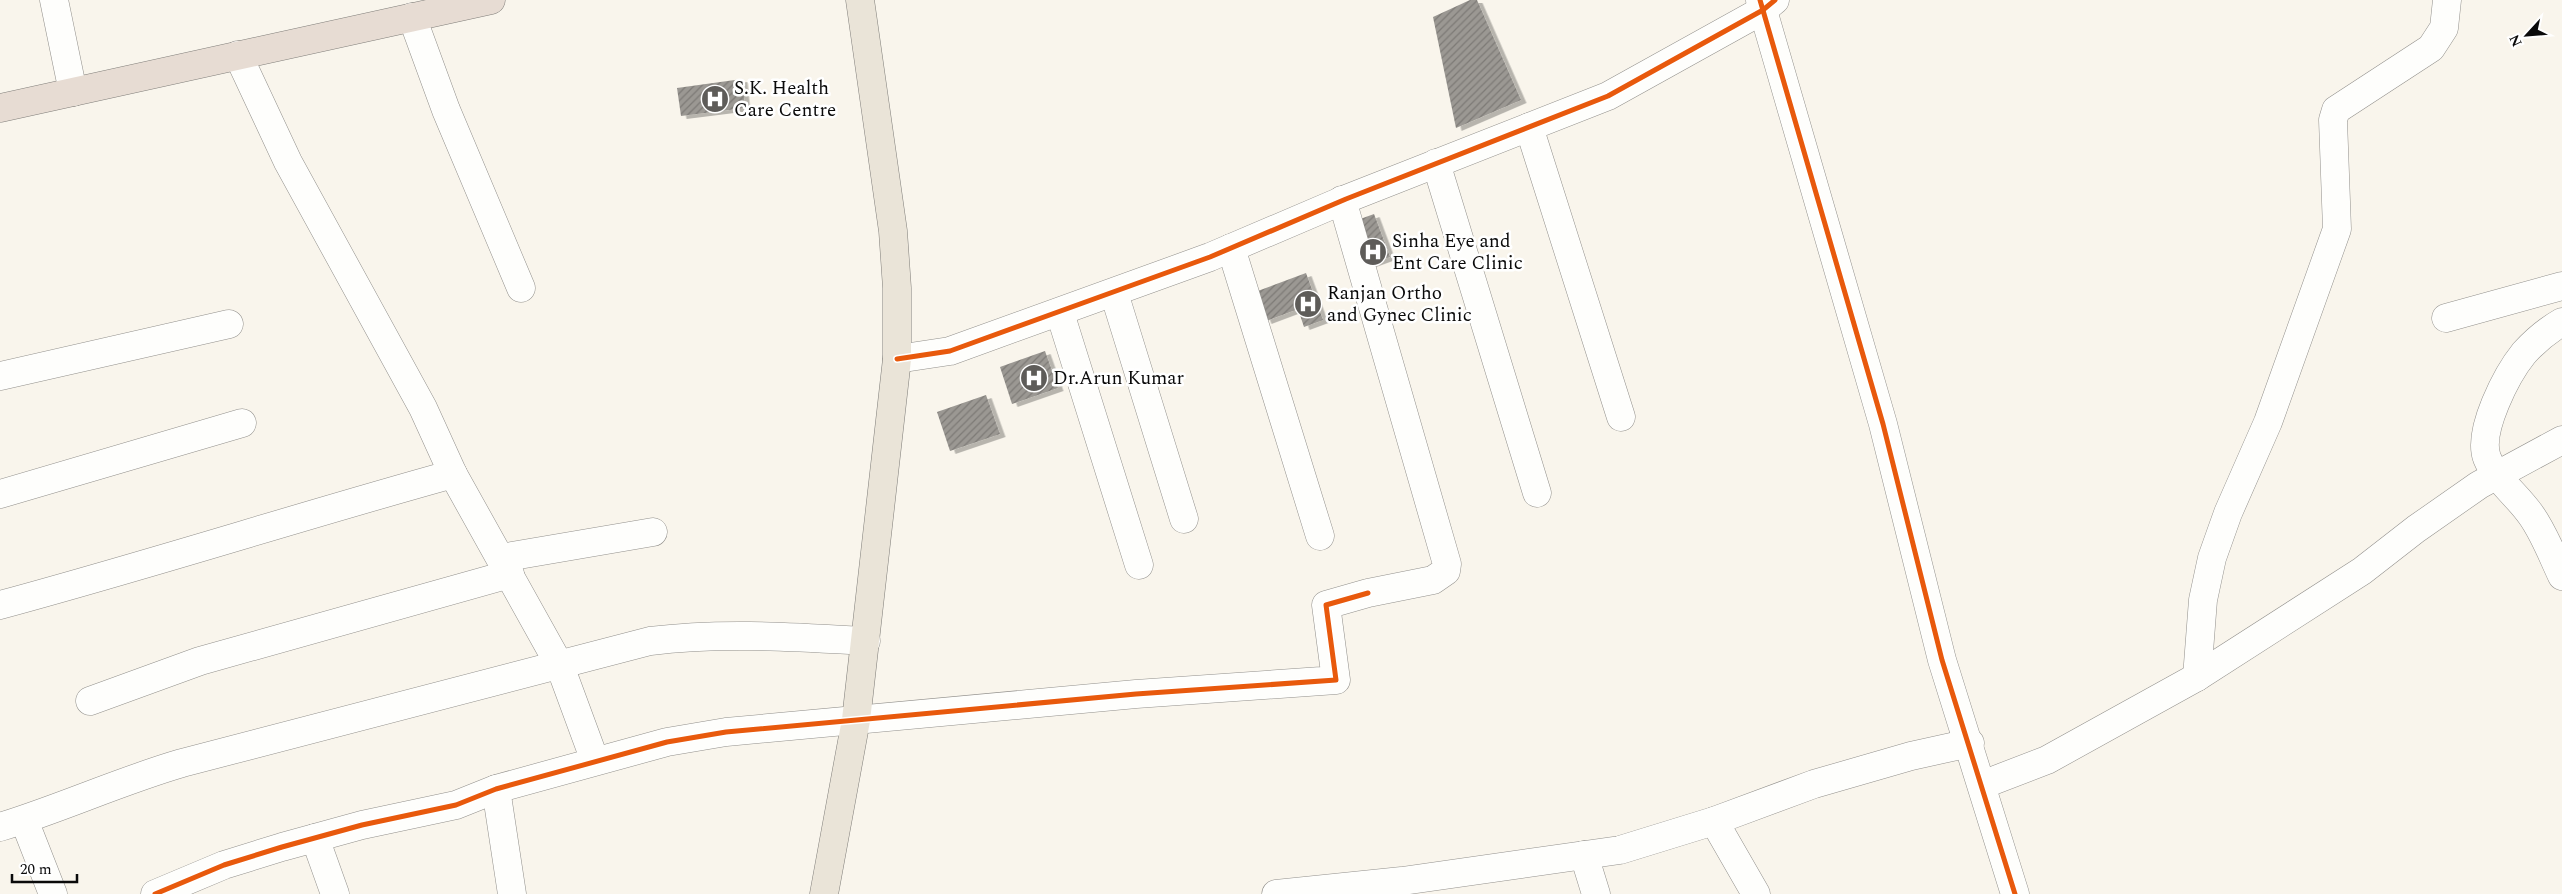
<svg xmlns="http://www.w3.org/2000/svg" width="2562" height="894" font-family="Spectral,serif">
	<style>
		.building { fill: url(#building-hatch); filter: url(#shadow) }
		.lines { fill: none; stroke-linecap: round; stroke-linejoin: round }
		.minor-casing { stroke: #92908c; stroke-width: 29 }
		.major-casing { stroke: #7f7d79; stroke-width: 29 }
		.highway-casing { stroke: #7f7d79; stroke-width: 29 }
		.minor { stroke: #fefefc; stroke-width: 28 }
		.major { stroke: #eae4d8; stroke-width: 28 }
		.highway { stroke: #e7dcd3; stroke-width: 28 }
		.cycleway-casing { stroke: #fff; stroke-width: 8 }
		.cycleway { stroke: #e8590c; stroke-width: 5 }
		.labels { text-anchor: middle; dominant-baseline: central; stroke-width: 5; stroke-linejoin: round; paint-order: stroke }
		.poi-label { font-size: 19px; fill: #0a0a0a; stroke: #fff; text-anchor: start }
	</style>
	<defs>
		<pattern id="building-hatch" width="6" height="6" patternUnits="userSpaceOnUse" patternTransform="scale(1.25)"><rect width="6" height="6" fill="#9b9893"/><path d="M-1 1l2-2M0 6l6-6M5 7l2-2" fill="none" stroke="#7d7a76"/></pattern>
		<filter id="shadow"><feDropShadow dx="5.5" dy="3" stdDeviation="0" flood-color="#0004"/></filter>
	</defs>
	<rect width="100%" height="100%" fill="#f9f5ec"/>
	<g class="building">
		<polygon points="1470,0 1477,0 1521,100 1456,128 1433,17"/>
		<polygon points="742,79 745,108 681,116 677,88"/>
		<polygon points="1374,214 1390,257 1368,265 1352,222"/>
		<polygon points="1306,273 1323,320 1304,327 1298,309 1266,321 1255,292"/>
		<polygon points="1045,351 1058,388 1012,404 1000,367"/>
		<polygon points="986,395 1000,434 950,451 937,412"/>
	</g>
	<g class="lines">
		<g class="minor-casing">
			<g id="minor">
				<polyline points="54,0 73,92"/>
				<polyline points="1760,0 1883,424 1942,660 2015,894"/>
				<polyline points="412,17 446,110 521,288"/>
				<polyline points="238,55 288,162 423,408 453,474 560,666 595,761"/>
				<polyline points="1529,127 1621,417"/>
				<polyline points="1436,163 1537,493"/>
				<polyline points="1231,248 1320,536"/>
				<polyline points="1114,293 1184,519"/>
				<polyline points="1060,313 1139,565"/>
				<polyline points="2446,318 2562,286"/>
				<path d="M2562 322C2548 330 2535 341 2524 353 2507 374 2477 431 2487 458 2496 480 2517 495 2531 515 2544 533 2552 555 2562 576"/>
				<polyline points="897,359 950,351 1210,257 1346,199 1608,96 1763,10 1775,0"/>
				<polyline points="0,376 229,324"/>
				<polyline points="0,494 242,423"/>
				<polyline points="501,558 653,532"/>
				<path d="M0 605C152 564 301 516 453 474"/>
				<polyline points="2197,677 2203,600 2212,558 2228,513 2268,422 2337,229 2333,120 2336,110 2431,48 2444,28 2447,0"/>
				<polyline points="90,701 200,661 510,574"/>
				<polyline points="1982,785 2047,760 2197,677 2362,571 2416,529 2479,485 2562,440"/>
				<polyline points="496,789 512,894"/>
				<polyline points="24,820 53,894"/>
				<polyline points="1714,821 1756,894"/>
				<path d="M0 827C62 808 120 781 182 763L650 641C722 632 793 637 866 641"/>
				<polyline points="315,838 335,894"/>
				<polyline points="1584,855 1596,894"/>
				<polyline points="155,894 224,865 282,847 362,825 456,805 496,789 667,742 726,732 1136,694 1336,680 1326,605 1368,593 1433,580 1446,571 1447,564 1342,200"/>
				<polyline points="1276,894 1402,881 1620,850 1714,821 1814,784 1911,756 1970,743"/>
			</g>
		</g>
		<g class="major-casing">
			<polyline id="major" points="824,894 856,720 897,359 897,288 893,231 860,0"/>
		</g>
		<g class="highway-casing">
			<polyline id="highway" points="0,108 491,0"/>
		</g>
		<use href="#minor" class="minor"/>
		<use href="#major" class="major"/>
		<use href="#highway" class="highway"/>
		<g class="cycleway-casing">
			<g id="cycleway">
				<polyline points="1760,0 1883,424 1942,660 2015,894"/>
				<polyline points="897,359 950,351 1210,257 1346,199 1608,96 1763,10 1775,0"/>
				<polyline points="155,894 224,865 282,847 362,825 456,805 496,789 667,742 726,732 1136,694 1336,680 1326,605 1368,593"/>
			</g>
		</g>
		<use href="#cycleway" class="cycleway"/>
	</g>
	<defs>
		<g id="hospital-disc" transform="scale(1.4375)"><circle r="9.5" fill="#5e5c59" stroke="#fff"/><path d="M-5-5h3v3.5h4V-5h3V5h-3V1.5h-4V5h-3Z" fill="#fff"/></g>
	</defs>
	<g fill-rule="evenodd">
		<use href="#hospital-disc" x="715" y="99"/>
		<use href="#hospital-disc" x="1373" y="252"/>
		<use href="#hospital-disc" x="1308" y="304"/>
		<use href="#hospital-disc" x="1034" y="378"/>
	</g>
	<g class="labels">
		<g class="poi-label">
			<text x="734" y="88">S.K. Health<tspan x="734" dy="22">Care Centre</tspan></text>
			<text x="1392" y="241">Sinha Eye and<tspan x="1392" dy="22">Ent Care Clinic</tspan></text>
			<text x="1327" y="293">Ranjan Ortho<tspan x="1327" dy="22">and Gynec Clinic</tspan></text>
			<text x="1053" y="378">Dr.Arun Kumar</text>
		</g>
	</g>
	<g transform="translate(2527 35) rotate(244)" stroke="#ffffff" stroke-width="4" paint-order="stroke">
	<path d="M0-4L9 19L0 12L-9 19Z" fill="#0a0a0a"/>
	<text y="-8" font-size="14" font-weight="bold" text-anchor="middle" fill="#0a0a0a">N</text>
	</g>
	<path d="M12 874v8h65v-8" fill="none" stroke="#0a0a0a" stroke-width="2.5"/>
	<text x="20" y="874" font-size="15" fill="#0a0a0a" stroke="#ffffff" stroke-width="4" paint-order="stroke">20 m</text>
</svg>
